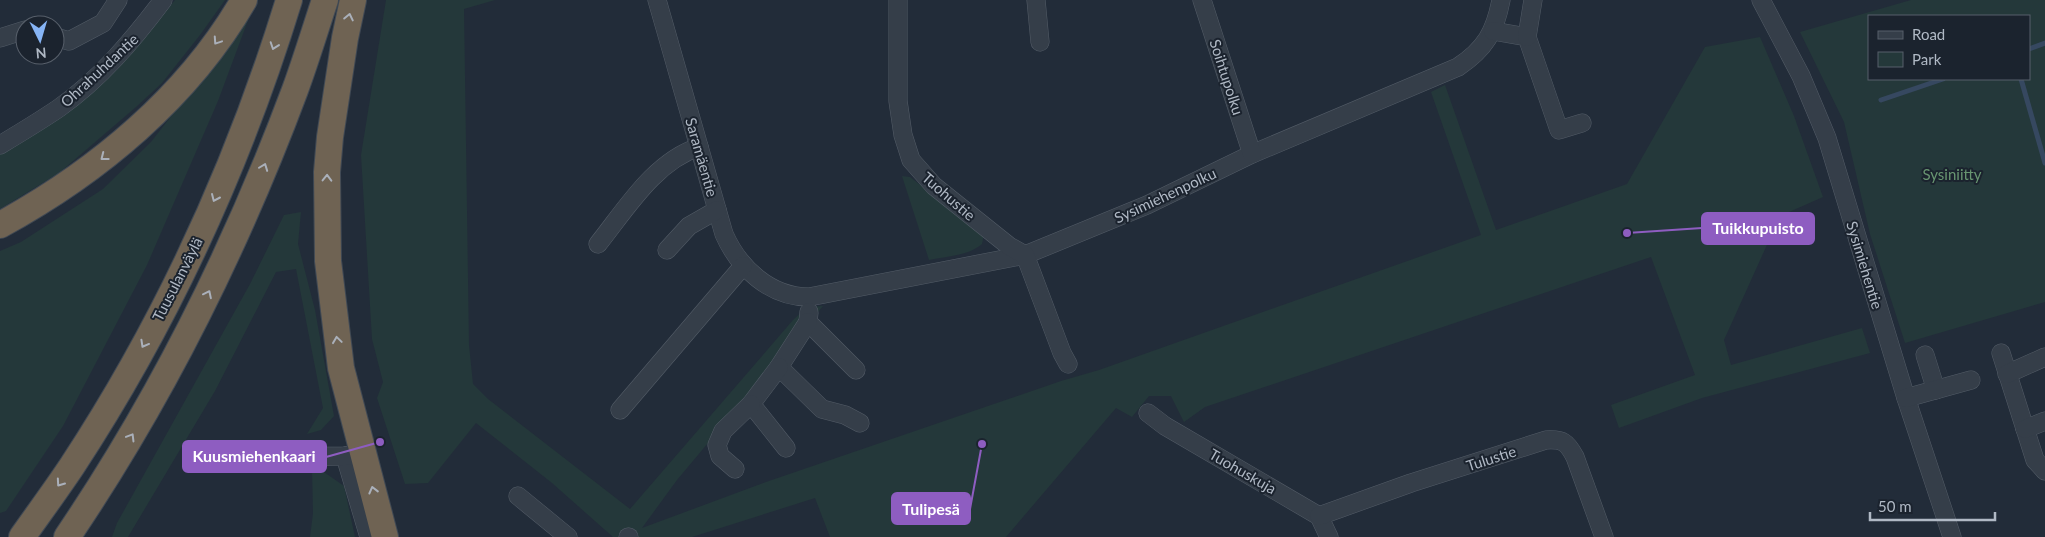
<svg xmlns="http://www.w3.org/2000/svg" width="2045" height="537" font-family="Lato,sans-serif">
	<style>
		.green { fill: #24383a; fill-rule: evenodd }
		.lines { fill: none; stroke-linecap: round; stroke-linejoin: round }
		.stream { stroke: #364860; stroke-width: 5 }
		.minor-casing { stroke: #535c67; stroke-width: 19 }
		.highway-casing { stroke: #404954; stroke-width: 28 }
		.minor { stroke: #353e49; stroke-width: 18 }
		.highway { stroke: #6f6353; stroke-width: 26 }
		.oneway { stroke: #aab0ba }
		.labels { text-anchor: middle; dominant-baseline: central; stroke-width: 4; stroke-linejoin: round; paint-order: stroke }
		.street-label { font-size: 15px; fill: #b0b9c5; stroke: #1b232e }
		.park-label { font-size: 15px; fill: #689571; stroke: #1b232e }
		.leader { fill: none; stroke: #8e5dc1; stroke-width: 2 }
		.callout-dot { fill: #8e5dc1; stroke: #1b232e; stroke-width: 2 }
		.callout { fill: #8e5dc1; stroke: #8e5dc1; stroke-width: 2 }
		.callout-label { font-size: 16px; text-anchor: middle; font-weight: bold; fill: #fff }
	</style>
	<rect width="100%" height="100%" fill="#222c39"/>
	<g class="green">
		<path d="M175 0H225L200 35 162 83 136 107 59 173 0 209V154C31 135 62 117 89 94 122 67 148 33 175 0Z"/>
		<polygon points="386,0 495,0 464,9 469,345 473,384 488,399 630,509 793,320 807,307 823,306 677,480 642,528 766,482 1061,381 1099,370 1481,235 1431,92 1445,85 1496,230 1627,184 1705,47 1760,37 1794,116 1823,197 1780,216 1724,340 1731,365 1862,328 1870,353 1702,398 1619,428 1611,405 1695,375 1651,257 1205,407 1184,422 1171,396 1149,396 1132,417 1116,408 1006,537 830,537 815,498 692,537 613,537 552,483 476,423 428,483 405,484 377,398 383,382 372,339 361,155"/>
		<path d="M1911 0H2045V302L1905 343 1870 234 1844 122 1800 32ZM1869 16H2029V79H1869Z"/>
		<polygon points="250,15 218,101 147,265 63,426 6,511 0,513 0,251 21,242 103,189 151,142"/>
		<path d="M902 176 910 177 984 234 982 244C968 256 947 256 929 260Z"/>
		<polygon points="301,212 298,244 315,310 334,416 321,430 307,434 323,408 296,269 276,272 215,391 128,537 112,537 117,523 250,284 284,215"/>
		<polygon points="312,470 321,470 344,486 355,537 310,537 313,513"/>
	</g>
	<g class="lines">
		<g class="stream">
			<polyline points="2029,49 2045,43"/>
			<polyline points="2021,79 2045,163"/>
			<polyline points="1881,100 1943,79"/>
		</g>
		<g class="minor-casing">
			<g id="minor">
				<path d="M657 0 724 234C739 268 770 297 809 297L1025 255 1147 205 1252 154 1458 67C1485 49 1495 32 1501 0"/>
				<polyline points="898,0 898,101 903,135 911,160 934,186 1009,246 1025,255 1062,353 1068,364"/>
				<polyline points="1036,0 1040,42"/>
				<polyline points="1202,0 1252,154"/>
				<polyline points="1761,0 1801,76 1827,138 1906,398 1952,537"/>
				<polyline points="1493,31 1527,37 1559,130 1582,123"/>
				<polyline points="55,37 69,41 103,23 118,0"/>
				<polyline points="1527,37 1533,0"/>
				<polyline points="0,38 25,30"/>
				<path d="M0 145C20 133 40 121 59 108 100 79 133 40 163 0"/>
				<path d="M598 244C626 209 655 161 699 147"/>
				<polyline points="667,250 689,226 717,210"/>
				<polyline points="809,312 808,322 856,370"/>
				<polyline points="808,322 779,367 822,409 845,415 860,423"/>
				<polyline points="2001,353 2035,460 2045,471"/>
				<polyline points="1925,355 1936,390"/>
				<polyline points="779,367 751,404 786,448"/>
				<polyline points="2007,374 2045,357"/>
				<polyline points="1906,398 1971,380"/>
				<polyline points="620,410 743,266"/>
				<polyline points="1148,413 1165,426 1319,516 1329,537"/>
				<polyline points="2025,429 2045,421"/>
				<polyline points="345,456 369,537"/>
				<polyline points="277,457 345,456 364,453"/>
				<polyline points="735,469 720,456 717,445 723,431 751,404"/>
				<polyline points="518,496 568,537"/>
				<path d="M1319 516 1411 483 1546 440C1563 439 1567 442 1575 457L1604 537"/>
				<polyline points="628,537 629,537"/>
			</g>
		</g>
		<g class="highway-casing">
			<g id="highway">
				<polyline points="353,0 345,38 330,137 327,172 328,261 341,368 385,537"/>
				<path d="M0 225C97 172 188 97 244 0"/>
				<path d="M22 537C39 513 56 490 72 466 166 323 239 163 289 0"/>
				<path d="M67 537C162 397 236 248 295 90 306 60 315 30 325 0"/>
			</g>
		</g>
		<use href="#minor" class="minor"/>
		<use href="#highway" class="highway"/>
	</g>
	<defs><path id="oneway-chevron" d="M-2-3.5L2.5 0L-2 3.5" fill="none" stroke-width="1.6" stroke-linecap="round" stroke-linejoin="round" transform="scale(1.25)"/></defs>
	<g class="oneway">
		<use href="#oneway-chevron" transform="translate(349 17) rotate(-78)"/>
		<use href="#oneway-chevron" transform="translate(217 41) rotate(124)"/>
		<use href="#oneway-chevron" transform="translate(274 46) rotate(109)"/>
		<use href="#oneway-chevron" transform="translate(104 157) rotate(142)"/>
		<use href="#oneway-chevron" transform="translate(264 167) rotate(-69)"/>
		<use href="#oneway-chevron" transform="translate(327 178) rotate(-89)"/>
		<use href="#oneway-chevron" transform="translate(215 198) rotate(114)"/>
		<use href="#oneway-chevron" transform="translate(208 294) rotate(-64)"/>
		<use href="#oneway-chevron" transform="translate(337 340) rotate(-98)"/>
		<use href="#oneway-chevron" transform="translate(144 344) rotate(119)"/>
		<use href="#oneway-chevron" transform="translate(131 437) rotate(-59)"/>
		<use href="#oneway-chevron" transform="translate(60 483) rotate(125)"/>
		<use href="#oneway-chevron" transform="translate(373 490) rotate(-104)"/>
	</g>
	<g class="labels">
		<g class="street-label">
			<text transform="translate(99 70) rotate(-43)">Ohrahuhdantie</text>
			<text transform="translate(1227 77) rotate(72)">Soihtupolku</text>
			<text transform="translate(702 157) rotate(74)">Saramäentie</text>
			<text transform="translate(1165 195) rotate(-25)">Sysimiehenpolku</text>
			<text transform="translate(949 196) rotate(41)">Tuohustie</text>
			<text transform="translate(1865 265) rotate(73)">Sysimiehentie</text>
			<text transform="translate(177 279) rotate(-63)">Tuusulanväylä</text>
			<text transform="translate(1491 458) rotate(-18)">Tulustie</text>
			<text transform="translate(1243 471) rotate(30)">Tuohuskuja</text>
		</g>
		<g class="park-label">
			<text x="1952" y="174">Sysiniitty</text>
		</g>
	</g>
	<path class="leader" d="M1627 233L1702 228M380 442L326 457M982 444L970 509"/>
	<g class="callout-dot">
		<circle cx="1627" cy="233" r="5"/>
		<circle cx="380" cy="442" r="5"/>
		<circle cx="982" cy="444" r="5"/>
	</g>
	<g class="callout">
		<rect x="1702" y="213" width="112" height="31" rx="5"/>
		<rect x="183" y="441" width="143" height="31" rx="5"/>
		<rect x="892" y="493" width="78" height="31" rx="5"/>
	</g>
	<g class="callout-label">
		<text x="1758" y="234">Tuikkupuisto</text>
		<text x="254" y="462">Kuusmiehenkaari</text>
		<text x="931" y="515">Tulipesä</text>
	</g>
	<rect x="1868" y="15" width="162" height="65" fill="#1b232e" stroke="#575f6a"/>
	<rect x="1878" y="31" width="25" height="8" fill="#353e49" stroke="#575f6a"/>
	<text x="1912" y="40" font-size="15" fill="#b0b9c5">Road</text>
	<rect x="1878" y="52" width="25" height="15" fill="#24383a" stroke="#575f6a"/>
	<text x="1912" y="65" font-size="15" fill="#b0b9c5">Park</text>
	<g transform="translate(40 40) rotate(175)"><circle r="24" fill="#1b232e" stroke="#575f6a"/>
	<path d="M0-4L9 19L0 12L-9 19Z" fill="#86b4f5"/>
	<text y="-8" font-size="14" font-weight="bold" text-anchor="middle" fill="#b0b9c5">N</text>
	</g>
	<path d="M1870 512v8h125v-8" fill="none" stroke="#b0b9c5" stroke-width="2.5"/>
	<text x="1878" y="512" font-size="15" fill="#b0b9c5" stroke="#1b232e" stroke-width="4" paint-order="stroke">50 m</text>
</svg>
